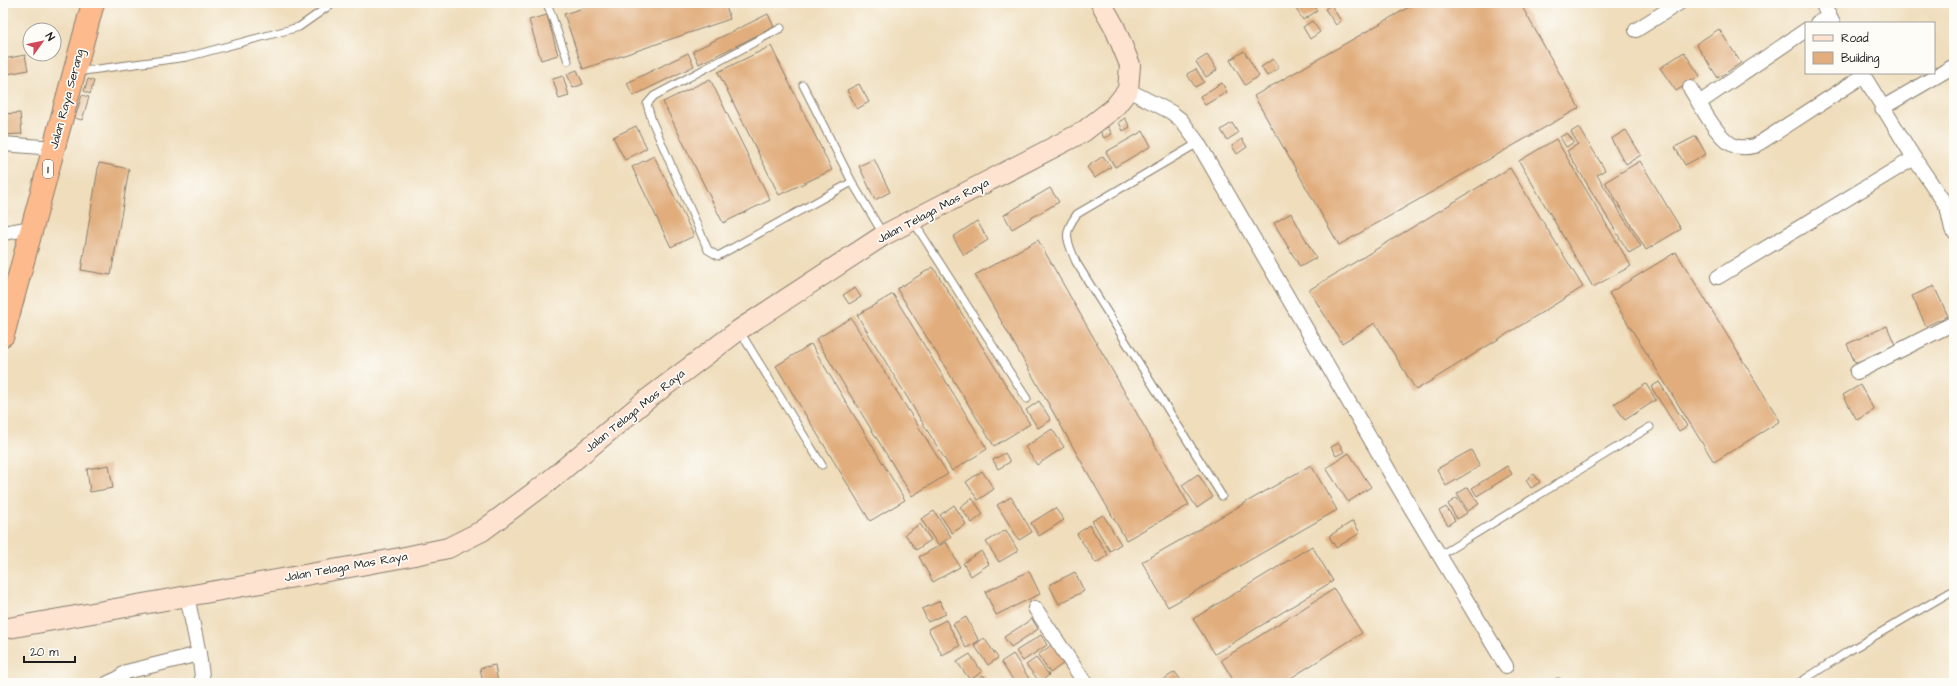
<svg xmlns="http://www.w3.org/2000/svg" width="1957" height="686" font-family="'Architects Daughter',sans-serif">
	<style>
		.industrial { fill: #d1bfbd }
		.building { fill: #e1ad7d }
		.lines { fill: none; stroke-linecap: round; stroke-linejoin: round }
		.service-casing { stroke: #867c6c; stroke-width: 9 }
		.minor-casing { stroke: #867c6c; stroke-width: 16 }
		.tertiary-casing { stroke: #867c6c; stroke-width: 20 }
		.secondary-casing { stroke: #867c6c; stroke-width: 22 }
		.trunk-casing { stroke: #867c6c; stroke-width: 24 }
		.service { stroke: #fff; stroke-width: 7 }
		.minor { stroke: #fff; stroke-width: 14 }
		.tertiary { stroke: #fff; stroke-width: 18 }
		.secondary { stroke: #fee3d1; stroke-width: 20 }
		.trunk { stroke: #fcba8d; stroke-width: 22 }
		.labels { text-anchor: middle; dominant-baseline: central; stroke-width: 3.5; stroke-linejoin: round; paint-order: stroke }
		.shield { fill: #fdfcf7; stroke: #605f5e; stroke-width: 1 }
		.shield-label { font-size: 11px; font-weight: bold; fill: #1c1c1c }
		.street-label { font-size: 12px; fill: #1c1c1c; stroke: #fdfcf7 }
	</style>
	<rect width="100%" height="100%" fill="#fdfcf7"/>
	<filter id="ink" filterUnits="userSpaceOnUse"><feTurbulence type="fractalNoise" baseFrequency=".025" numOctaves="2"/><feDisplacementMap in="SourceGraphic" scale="8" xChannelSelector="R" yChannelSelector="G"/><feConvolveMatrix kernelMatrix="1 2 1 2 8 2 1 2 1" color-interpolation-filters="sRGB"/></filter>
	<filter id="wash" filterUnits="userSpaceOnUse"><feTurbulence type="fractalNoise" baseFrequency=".012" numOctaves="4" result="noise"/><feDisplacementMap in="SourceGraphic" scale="16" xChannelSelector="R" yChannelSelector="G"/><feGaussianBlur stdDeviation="0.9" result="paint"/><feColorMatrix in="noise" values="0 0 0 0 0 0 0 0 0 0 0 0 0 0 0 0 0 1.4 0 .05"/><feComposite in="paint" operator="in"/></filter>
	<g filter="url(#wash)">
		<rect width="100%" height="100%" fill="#efddbb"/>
		<polygon class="industrial" points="563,677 567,683 531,683"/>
		<g id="blocks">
			<g class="building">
				<polygon points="588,3 725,3 730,19 583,69 564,14 590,6"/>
				<polygon points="1306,3 1312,3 1317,11 1303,20 1296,9"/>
				<polygon points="1416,3 1520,3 1579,108 1339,245 1254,96"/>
				<polygon points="1331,5 1341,21 1336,25 1325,9"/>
				<polygon points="768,14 774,27 699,64 693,51"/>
				<polygon points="547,15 558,55 541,60 529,20"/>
				<polygon points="1312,21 1320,32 1310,39 1303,27"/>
				<polygon points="1719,29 1741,63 1718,78 1696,44"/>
				<polygon points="771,46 832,170 779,195 718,72"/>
				<polygon points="1244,51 1259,76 1245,85 1230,60"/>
				<polygon points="1684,52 1700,76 1676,91 1660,68"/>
				<polygon points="688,53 694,66 633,96 627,83"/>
				<polygon points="25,55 28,70 3,75 3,59"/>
				<polygon points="1207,55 1217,70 1206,77 1196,62"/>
				<polygon points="1273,59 1279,68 1267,76 1261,67"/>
				<polygon points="1196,69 1204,82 1195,87 1187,74"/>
				<polygon points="577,70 583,84 573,88 567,74"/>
				<polygon points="563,76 569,96 559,99 553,79"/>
				<polygon points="88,79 94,81 90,94 84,91"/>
				<polygon points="710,79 770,200 723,223 663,102"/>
				<polygon points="1222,83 1227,92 1205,105 1200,96"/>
				<polygon points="859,84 869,102 857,109 847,90"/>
				<polygon points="82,95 89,97 82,120 75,118"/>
				<polygon points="20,113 22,134 3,135 3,114"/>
				<polygon points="1125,118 1130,127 1123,131 1119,122"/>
				<polygon points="1232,123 1238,133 1227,140 1221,130"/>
				<polygon points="636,126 647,148 625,160 613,137"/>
				<polygon points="1108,127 1112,134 1104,138 1100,131"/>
				<polygon points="1579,127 1605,170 1597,175 1641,246 1629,253 1567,151 1578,144 1571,132"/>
				<polygon points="1626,130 1641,155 1626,164 1611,139"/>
				<polygon points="1143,131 1151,146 1115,167 1106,152"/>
				<polygon points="1567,133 1574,142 1566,147 1560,137"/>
				<polygon points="1696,136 1706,154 1685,165 1675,147"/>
				<polygon points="1242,139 1247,147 1237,154 1232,146"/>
				<polygon points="1556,139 1631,266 1593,287 1519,161"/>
				<polygon points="654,156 694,236 671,247 632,167"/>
				<polygon points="1103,156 1111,167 1095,178 1087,167"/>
				<polygon points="874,159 890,192 875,200 859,166"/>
				<polygon points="1640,161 1681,229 1646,250 1605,182"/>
				<polygon points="99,163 129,169 111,275 81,270"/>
				<polygon points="1510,168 1583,287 1416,390 1375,323 1342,343 1309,290"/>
				<polygon points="1050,188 1059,202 1012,229 1004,215"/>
				<polygon points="1291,213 1316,258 1300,267 1274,223"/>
				<polygon points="977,221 988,240 964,255 953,237"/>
				<polygon points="1038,240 1189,505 1126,540 975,275"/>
				<polygon points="1676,252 1780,421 1714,462 1609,293"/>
				<polygon points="933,267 1030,424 994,446 897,289"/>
				<polygon points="1934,286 1948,316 1926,326 1912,296"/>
				<polygon points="855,288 861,297 849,304 843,295"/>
				<polygon points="893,294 987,449 952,471 857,315"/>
				<polygon points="851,318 948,474 912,496 816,339"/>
				<polygon points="1887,326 1895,345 1855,363 1847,344"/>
				<polygon points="811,344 905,500 870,521 776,366"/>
				<polygon points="1659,382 1687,426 1679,431 1651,387"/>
				<polygon points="1646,384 1656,400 1625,420 1614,404"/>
				<polygon points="1860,385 1874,410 1857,420 1843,395"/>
				<polygon points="1039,401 1051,420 1038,428 1026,410"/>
				<polygon points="1052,429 1064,447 1037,465 1025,447"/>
				<polygon points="1339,443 1344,452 1336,456 1331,447"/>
				<polygon points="1471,450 1480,466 1446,486 1437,469"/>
				<polygon points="1005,453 1010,462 998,469 993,460"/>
				<polygon points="1349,453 1371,487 1348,502 1326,468"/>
				<polygon points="109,465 113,488 90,492 87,469"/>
				<polygon points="1311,465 1337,510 1168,607 1142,562"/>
				<polygon points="1507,466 1512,474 1477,496 1472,488"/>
				<polygon points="982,471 994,489 978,500 966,482"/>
				<polygon points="1198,474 1213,497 1197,508 1182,485"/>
				<polygon points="1534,474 1540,482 1531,488 1526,480"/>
				<polygon points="1468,487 1479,504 1468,511 1457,494"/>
				<polygon points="1011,497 1032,532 1019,540 997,505"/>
				<polygon points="972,498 983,514 972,523 960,507"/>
				<polygon points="1457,498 1467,513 1457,519 1448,504"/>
				<polygon points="954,505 966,524 952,533 940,515"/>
				<polygon points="1446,507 1455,520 1448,525 1439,511"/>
				<polygon points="1055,508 1064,520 1039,536 1031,523"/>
				<polygon points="934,511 951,537 938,545 921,519"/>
				<polygon points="1103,515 1121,544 1110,551 1092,521"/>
				<polygon points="1353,521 1360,533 1336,548 1329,536"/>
				<polygon points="920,524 931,540 916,550 905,534"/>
				<polygon points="1089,525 1108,555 1096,563 1077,534"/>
				<polygon points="1006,530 1018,551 999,562 986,542"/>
				<polygon points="946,542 960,567 933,582 919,557"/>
				<polygon points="1312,546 1333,581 1215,654 1193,619"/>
				<polygon points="981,551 989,564 971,576 963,563"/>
				<polygon points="1029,571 1040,594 996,615 985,592"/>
				<polygon points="1075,572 1084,591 1059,604 1049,585"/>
				<polygon points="1334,589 1362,633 1283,683 1235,683 1221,660"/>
				<polygon points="940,601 946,614 928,622 922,609"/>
				<polygon points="966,617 979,641 966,648 953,624"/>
				<polygon points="1032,619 1038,629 1011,647 1004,637"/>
				<polygon points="946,620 960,646 942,655 928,629"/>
				<polygon points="1041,635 1047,645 1023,661 1016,651"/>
				<polygon points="984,638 998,658 988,665 974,645"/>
				<polygon points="1054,643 1067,661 1050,673 1038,655"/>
				<polygon points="970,654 982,672 970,680 957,662"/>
				<polygon points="1013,654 1032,683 1015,683 1001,662"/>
				<polygon points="1036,658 1049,675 1040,682 1026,665"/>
				<polygon points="495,665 498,683 483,683 480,668"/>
				<polygon points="1175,672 1183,683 1158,683"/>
				<polygon points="983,675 989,683 970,683"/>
			</g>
		</g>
	</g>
	<g filter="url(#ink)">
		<use href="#blocks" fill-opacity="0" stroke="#867c6c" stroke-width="1"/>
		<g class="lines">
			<g class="service-casing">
				<g id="service">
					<polyline points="547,3 568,61"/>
					<polyline points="781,28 654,96 647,104 652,121 708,250 718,256 852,182"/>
					<polyline points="76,72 187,57 299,27 333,3"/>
					<polyline points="803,85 852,182 883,234"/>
					<path d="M1198 143 1077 214C1062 234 1067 240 1076 262L1222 496"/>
					<polyline points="913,221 1027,399"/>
					<polyline points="739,330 822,465"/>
					<polyline points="1439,556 1650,427"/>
					<polyline points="1558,682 1559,683"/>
					<polyline points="1799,683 1847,652 1954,590"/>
				</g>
			</g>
			<g class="minor-casing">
				<g id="minor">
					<polyline points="1822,3 1833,23"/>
					<polyline points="1817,23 1829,15"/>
					<polyline points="1636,30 1679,3"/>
					<polyline points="1862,73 1914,158 1950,211"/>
					<path d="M1690 88C1700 104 1713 130 1728 142 1735 148 1746 148 1755 146L1863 76"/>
					<polyline points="1128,90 1171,112 1181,120 1198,143 1399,488 1506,666"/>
					<polyline points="1699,103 1806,30"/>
					<polyline points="1882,108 1954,66"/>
					<polyline points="3,144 54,148"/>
					<polyline points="3,233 32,228"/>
					<polyline points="1718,277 1914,158"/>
					<polyline points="1857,372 1954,323"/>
					<polyline points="187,596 199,654 203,683"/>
					<polyline points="1035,608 1085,683"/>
					<polyline points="108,683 119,678 126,672 199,654"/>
				</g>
			</g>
			<g class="tertiary-casing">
				<polyline id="tertiary" points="1954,205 1950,211 1954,229"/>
			</g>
			<g class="secondary-casing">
				<polyline id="secondary" points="3,629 400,558 448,548 482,531 548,482 645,401 739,330 884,235 1083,132 1114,108 1128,90 1130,65 1114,26 1101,3"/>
			</g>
			<g class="trunk-casing">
				<polyline id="trunk" points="3,335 93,3"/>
			</g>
			<use href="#service" class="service"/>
			<use href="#minor" class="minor"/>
			<use href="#tertiary" class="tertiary"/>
			<use href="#secondary" class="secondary"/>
			<use href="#trunk" class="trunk"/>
		</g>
	</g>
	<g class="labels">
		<rect class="shield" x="43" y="160" width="10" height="18" rx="3"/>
		<g class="shield-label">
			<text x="48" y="169">1</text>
		</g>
		<g class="street-label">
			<text transform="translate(67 99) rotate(-75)">Jalan Raya Serang</text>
			<text transform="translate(933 211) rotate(-28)">Jalan Telaga Mas Raya</text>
			<text transform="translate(635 411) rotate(-39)">Jalan Telaga Mas Raya</text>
			<text transform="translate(346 567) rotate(-10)">Jalan Telaga Mas Raya</text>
		</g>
	</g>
	<rect width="1957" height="686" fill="none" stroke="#fdfcf7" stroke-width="16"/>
	<rect x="1805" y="22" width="130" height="52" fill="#fdfcf7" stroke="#a3a29f"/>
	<rect x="1813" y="35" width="20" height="6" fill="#fee3d1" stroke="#a3a29f"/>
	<text x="1841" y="42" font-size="12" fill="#1c1c1c">Road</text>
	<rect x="1813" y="52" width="20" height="12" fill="#e1ad7d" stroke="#a3a29f"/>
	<text x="1841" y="62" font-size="12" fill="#1c1c1c">Building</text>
	<g transform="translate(42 42) rotate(57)"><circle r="19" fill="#fdfcf7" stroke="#a3a29f"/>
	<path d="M0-3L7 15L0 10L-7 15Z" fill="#d1495b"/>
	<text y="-6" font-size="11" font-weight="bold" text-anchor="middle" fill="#1c1c1c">N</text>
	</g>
	<path d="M24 656v6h51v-6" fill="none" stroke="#1c1c1c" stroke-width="2"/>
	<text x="30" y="656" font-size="12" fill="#1c1c1c" stroke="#fdfcf7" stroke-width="3" paint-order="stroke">20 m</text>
</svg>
